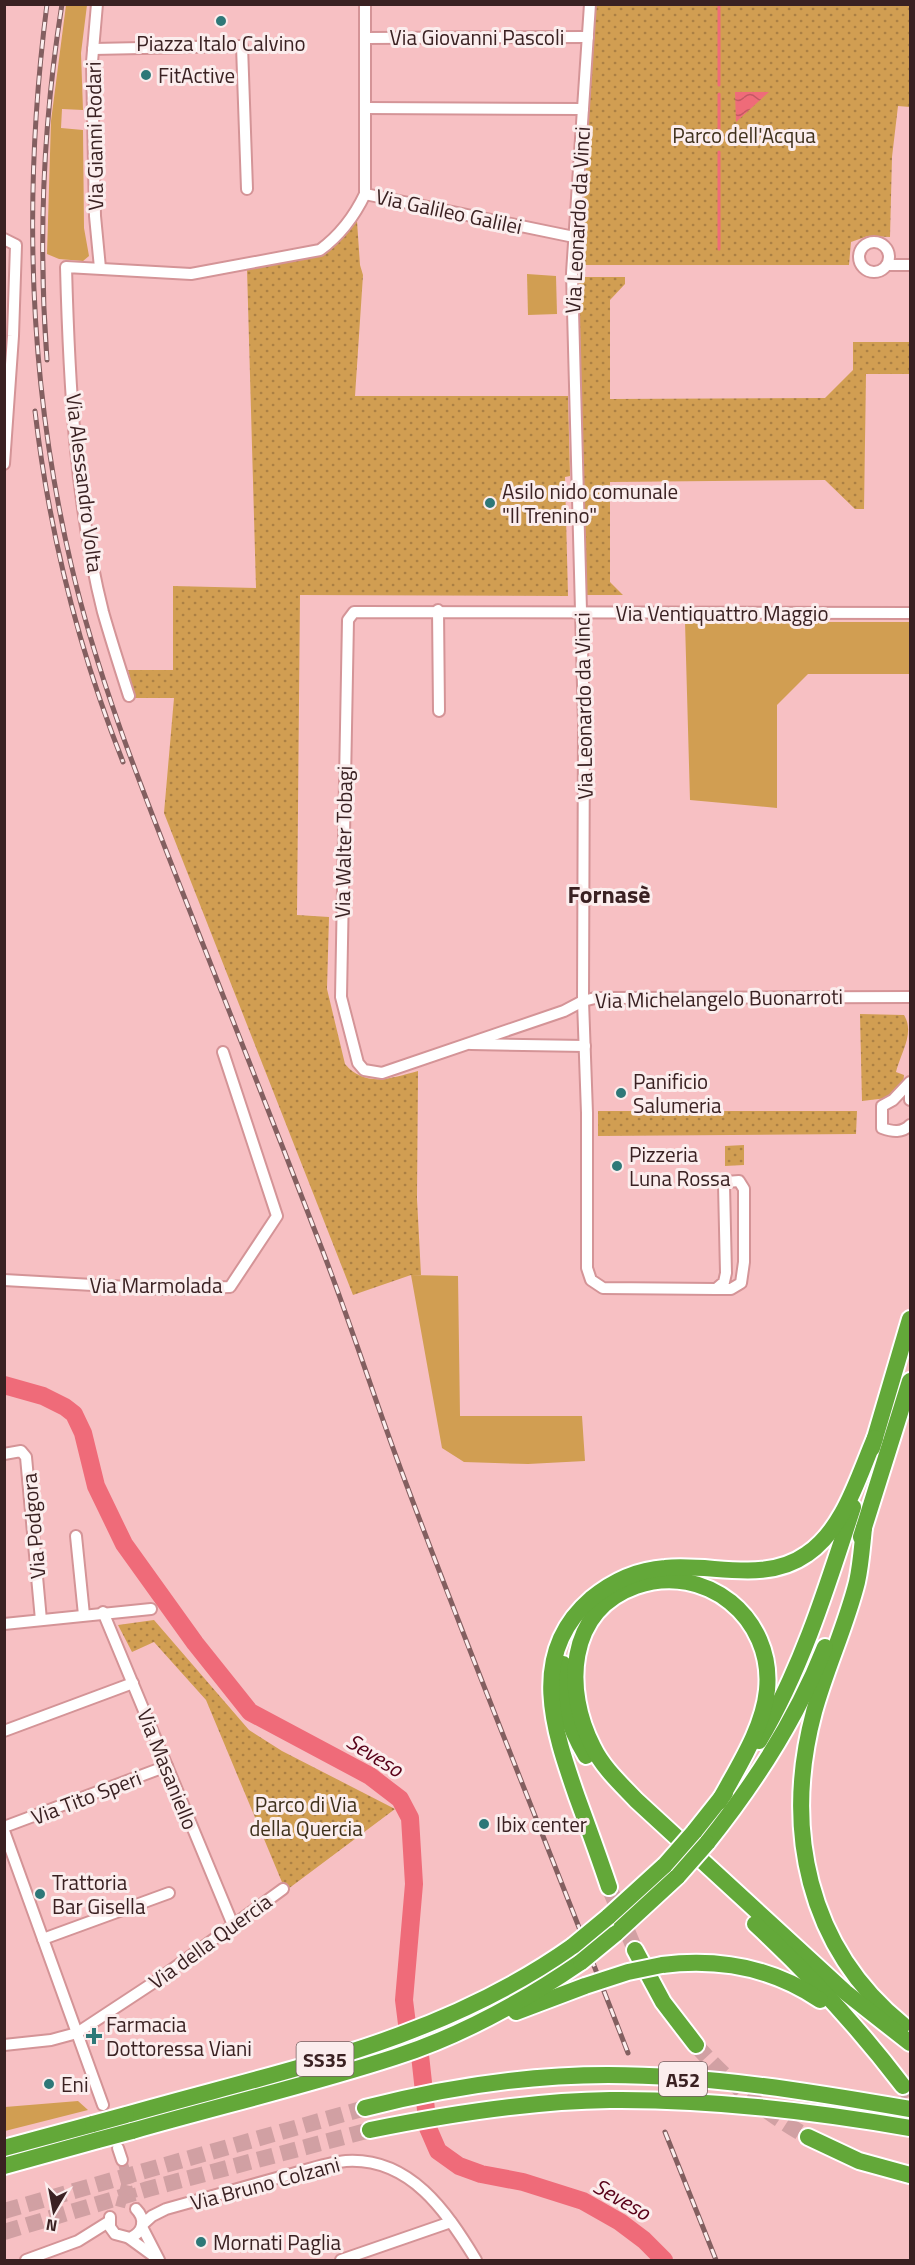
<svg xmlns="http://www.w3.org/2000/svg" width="915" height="2265" font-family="'Titillium Web',sans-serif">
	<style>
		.green { fill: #d19e52 }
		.park { fill: url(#park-dots) }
		.water { fill: url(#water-waves) }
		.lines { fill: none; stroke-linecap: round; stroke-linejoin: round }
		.stream { stroke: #ef6b79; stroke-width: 3 }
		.river { stroke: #ef6b79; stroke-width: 18 }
		.minor-tunnel { stroke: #d1a0a3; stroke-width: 10; stroke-dasharray: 10 5; stroke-linecap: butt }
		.highway-tunnel { stroke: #d1a0a3; stroke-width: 16; stroke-dasharray: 16 8; stroke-linecap: butt }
		.minor-casing { stroke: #d49497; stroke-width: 14 }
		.highway-casing { stroke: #fff; stroke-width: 20 }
		.minor { stroke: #fff; stroke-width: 10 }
		.highway { stroke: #63a839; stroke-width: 16 }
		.rail-casing { stroke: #835f60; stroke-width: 5 }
		.rail { stroke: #fbeded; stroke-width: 3; stroke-dasharray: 9; stroke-linecap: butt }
		.highway-bridge-casing { stroke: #fff; stroke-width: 20; stroke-linecap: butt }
		.highway-bridge { stroke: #63a839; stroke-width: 16 }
		.poi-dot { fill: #2e7878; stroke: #fbeded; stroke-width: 2 }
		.labels { text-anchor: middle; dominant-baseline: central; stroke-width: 6; stroke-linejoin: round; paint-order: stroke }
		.shield { fill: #fbeded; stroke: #745e5f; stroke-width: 1.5 }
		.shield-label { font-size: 20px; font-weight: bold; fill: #3a2122 }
		.street-label { font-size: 21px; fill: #3a2122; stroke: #fbeded }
		.poi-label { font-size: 21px; fill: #3a2122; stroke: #fbeded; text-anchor: start }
		.park-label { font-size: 21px; fill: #3f311c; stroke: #fbeded }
		.water-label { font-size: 22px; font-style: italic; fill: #580118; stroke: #fbeded }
		.quarter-label { font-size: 24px; font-weight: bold; fill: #3a2122; stroke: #fbeded }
	</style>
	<defs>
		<pattern id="park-dots" width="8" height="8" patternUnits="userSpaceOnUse" patternTransform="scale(1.5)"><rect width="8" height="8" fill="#d19e52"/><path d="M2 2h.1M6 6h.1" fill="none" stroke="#ab8044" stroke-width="1.8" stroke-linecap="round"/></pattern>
		<pattern id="water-waves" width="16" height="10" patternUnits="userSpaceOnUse" patternTransform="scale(1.5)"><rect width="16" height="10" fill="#ef6b79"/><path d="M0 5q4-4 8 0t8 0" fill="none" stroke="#c35863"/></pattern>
	</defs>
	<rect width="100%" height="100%" fill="#f7c0c3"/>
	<g class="green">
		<polygon points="66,5 87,5 81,53 83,110 62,109 61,128 83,130 84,228 89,256 83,261 59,259 47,254 51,121"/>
		<polygon points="527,274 556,276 557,314 528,315"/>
		<polygon points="685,622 910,622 910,674 808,674 777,705 777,808 690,800"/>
		<polygon points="411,1275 458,1276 460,1416 582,1416 585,1461 528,1464 464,1462 442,1448"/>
		<polygon points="78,2101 88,2110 5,2131 5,2107"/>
	</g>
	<g class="park">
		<polygon points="596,5 910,5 910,107 898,106 892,157 890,237 868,236 851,242 849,265 578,265"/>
		<path d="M357 221 360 265 363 275 355 396H568L570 476 565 477 568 596 300 595 297 915 329 917 327 989 345 1064C365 1088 392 1078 418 1071L417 1199 421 1275H411L353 1295 164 813 174 698H135L128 670H173V586L256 588 247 269 325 252Z"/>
		<polygon points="579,277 625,277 625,284 610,300 610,399 825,398 853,370 853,342 910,342 910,374 866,374 864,509 855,509 825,480 610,482 610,582 623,595 585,595"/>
		<path d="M860 1014 904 1015C915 1033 901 1052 896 1072L904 1075 903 1086 887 1098 862 1101Z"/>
		<polygon points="598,1111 857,1111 856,1134 598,1136"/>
		<polygon points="744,1145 744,1165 725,1166 725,1146"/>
		<polygon points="154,1620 249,1730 282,1751 395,1809 288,1889 284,1887 206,1700 154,1642 132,1652 118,1625"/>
	</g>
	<polygon class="water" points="735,92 769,92 736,122"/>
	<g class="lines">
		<g class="stream">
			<polyline points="719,4 719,85"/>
			<polyline points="719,94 719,130"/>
			<polyline points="719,152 719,249"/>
		</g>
		<polyline class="river" points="4,1385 43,1396 65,1407 74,1414 83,1433 96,1486 124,1544 195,1643 250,1712 370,1776 400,1799 410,1818 414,1884 404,2000 407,2024 418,2037 428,2128 438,2151 459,2166 481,2174 523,2182 583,2201 620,2222 644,2240 664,2260"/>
		<g class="minor-tunnel">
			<polyline points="122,2160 136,2209"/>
			<polyline points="120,2207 126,2185"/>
		</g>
		<g class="highway-tunnel">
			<polyline points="609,1887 635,1950"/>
			<path d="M696 2045C729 2083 764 2112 808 2137"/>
			<polyline points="903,2086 910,2096"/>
			<polyline points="4,2211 365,2108"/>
			<polyline points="4,2232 148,2189 370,2130"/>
		</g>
		<g class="minor-casing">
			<g id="minor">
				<polyline points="97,4 92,62 95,216 100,268"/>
				<polyline points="590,4 572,273 584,723 583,1001 587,1113 587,1268 591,1280 603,1288 716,1289 731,1289 741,1283 744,1262 744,1189 739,1181 726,1182 724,1185 726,1273 724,1282 716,1289"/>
				<polyline points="366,38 588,37"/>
				<polyline points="93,49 242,46 247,189"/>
				<polyline points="365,108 583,109"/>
				<polyline points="365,194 574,237"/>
				<polyline points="4,239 16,245 13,336 4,464"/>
				<circle cx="874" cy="257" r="15"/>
				<polyline points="887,265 910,265"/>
				<polyline points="438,610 439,711"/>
				<polyline points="910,613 354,612 348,620 341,997 358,1063 364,1070 382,1073 564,1011 583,1001 595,998 910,997"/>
				<path d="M129 696C120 668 111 640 103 612 75 501 69 381 66 267L191 274 320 250C339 236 355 215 365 194V4"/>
				<polyline points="471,1044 585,1046"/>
				<path d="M910 1100V1082L893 1100 882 1106V1128C893 1132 902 1133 910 1125"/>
				<polyline points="4,1280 164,1289 230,1287 277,1216 223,1052"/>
				<polyline points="4,1454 21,1451 26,1457 41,1620"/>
				<polyline points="76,1536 84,1615"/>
				<polyline points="103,1612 233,1925"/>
				<polyline points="4,1624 151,1609"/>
				<polyline points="4,1731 133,1683"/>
				<polyline points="4,1827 167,1766"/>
				<polyline points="4,1831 103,2105"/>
				<polyline points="43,1939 169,1893"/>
				<polyline points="4,2045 51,2040 77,2033 159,1979 283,1889"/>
				<polyline points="118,2148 122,2160"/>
				<path d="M110 2217V2227L115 2234 130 2238C144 2232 146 2219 136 2209"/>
				<path d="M142 2225 152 2216 166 2209C205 2198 245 2187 284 2176 304 2171 325 2163 346 2161 410 2157 447 2212 476 2260"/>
				<polyline points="142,2227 159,2260"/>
				<polyline points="129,2238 155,2257"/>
				<polyline points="26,2260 78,2241 110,2221"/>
				<polyline points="341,2260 451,2222"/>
			</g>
		</g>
		<g class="highway-casing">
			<g id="highway">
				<polyline points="872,1448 910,1319"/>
				<path d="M864 1528C862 1546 861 1564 857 1582 846 1626 826 1668 814 1712 783 1828 807 1947 903 2025"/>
				<polyline points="861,1537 910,1381"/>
				<path d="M563 1664C560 1698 568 1726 586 1756"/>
				<path d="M759 1741C802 1668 827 1587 853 1507"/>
				<path d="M719 1802C737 1768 763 1730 767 1690 774 1618 706 1562 636 1586 566 1611 564 1691 593 1747 603 1768 621 1784 636 1800L845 1992 910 2043"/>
				<polyline points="694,1832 725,1793"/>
				<path d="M707 1843C755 1783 797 1718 825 1647"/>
				<path d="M609 1887C599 1857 588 1827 577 1797 554 1731 527 1654 591 1599 613 1581 636 1570 665 1568 712 1563 765 1584 807 1554 844 1529 858 1477 875 1438"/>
				<polyline points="608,1917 665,1865"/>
				<path d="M755 1924C808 1973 859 2028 903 2086"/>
				<polyline points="615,1934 678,1876"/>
				<polyline points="635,1950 663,2002 696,2045"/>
				<path d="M662 1965C719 1958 773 1968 820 2000"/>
				<polyline points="516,2012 585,1986"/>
				<path d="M365 2108C443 2088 526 2075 608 2075 709 2075 811 2092 910 2109"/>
				<path d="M126 2115C283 2070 438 2042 573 1946"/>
				<path d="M370 2130C449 2114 530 2101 610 2100 711 2099 812 2111 910 2128"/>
				<path d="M132 2131C219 2106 309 2085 395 2057 461 2036 524 2001 581 1962"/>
				<polyline points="808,2137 859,2161 910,2175"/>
				<polyline points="4,2148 93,2124"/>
				<polyline points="4,2166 98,2140"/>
			</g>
		</g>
		<use href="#minor" class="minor"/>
		<use href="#highway" class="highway"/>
		<g class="rail-casing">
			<g id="rail">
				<path d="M47 4C23 191 28 380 71 564 97 676 140 784 182 891 228 1009 275 1126 320 1244 350 1321 375 1401 404 1478 476 1671 554 1861 628 2053"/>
				<path d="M47 360C38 241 43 123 62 4"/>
				<path d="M35 411C49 532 78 648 123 762"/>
				<polyline points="665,2132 716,2260"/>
			</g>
		</g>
		<use href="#rail" class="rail"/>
		<g class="highway-bridge-casing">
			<g id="highway-bridge">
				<polyline points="665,1865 694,1832"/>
				<polyline points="678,1876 707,1843"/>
				<polyline points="573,1946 608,1917"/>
				<polyline points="581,1962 615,1934"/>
				<polyline points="585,1986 628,1972 662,1965"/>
				<polyline points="93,2124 126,2115"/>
				<polyline points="98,2140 132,2131"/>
			</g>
		</g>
		<use href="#highway-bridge" class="highway-bridge"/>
	</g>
	<g class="poi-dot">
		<circle cx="221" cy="21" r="6"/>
		<circle cx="146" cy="75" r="6"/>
		<circle cx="490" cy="503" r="6"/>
		<circle cx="621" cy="1093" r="6"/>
		<circle cx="617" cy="1166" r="6"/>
		<circle cx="484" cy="1824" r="6"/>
		<circle cx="40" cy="1894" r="6"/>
		<path d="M91 2027h6v6h6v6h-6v6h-6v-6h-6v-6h6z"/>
		<circle cx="49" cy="2084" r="6"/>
		<circle cx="201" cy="2242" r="6"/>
	</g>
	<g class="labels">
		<g class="shield">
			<rect x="296.5" y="2042" width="57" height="34" rx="4.5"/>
			<rect x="659" y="2062" width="48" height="34" rx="4.5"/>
		</g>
		<g class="shield-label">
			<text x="325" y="2059">SS35</text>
			<text x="683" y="2079">A52</text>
		</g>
		<g class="street-label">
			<text x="477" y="37">Via Giovanni Pascoli</text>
			<text transform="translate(94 136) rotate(-91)">Via Gianni Rodari</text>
			<text transform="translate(449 211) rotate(12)">Via Galileo Galilei</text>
			<text transform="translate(577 220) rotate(-87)">Via Leonardo da Vinci</text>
			<text transform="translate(85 483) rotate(83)">Via Alessandro Volta</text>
			<text x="722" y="613">Via Ventiquattro Maggio</text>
			<text transform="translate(583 706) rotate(-91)">Via Leonardo da Vinci</text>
			<text transform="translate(343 842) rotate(-89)">Via Walter Tobagi</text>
			<text transform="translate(719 998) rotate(-1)">Via Michelangelo Buonarroti</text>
			<text x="156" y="1285">Via Marmolada</text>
			<text transform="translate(33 1526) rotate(-95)">Via Podgora</text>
			<text transform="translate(168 1769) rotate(68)">Via Masaniello</text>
			<text transform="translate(86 1797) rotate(-21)">Via Tito Speri</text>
			<text transform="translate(210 1941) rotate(-36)">Via della Quercia</text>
			<text transform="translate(265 2183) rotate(-15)">Via Bruno Colzani</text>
		</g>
		<g class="poi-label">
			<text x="221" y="43" text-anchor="middle">Piazza Italo Calvino</text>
			<text x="158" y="75">FitActive</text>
			<text x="502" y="491">Asilo nido comunale<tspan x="502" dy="24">"Il Trenino"</tspan></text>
			<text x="633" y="1081">Panificio<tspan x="633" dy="24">Salumeria</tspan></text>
			<text x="629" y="1154">Pizzeria<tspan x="629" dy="24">Luna Rossa</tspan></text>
			<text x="496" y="1824">Ibix center</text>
			<text x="52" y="1882">Trattoria<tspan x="52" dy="24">Bar Gisella</tspan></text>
			<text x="106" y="2024">Farmacia<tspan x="106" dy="24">Dottoressa Viani</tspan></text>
			<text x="61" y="2084">Eni</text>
			<text x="213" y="2242">Mornati Paglia</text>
		</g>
		<g class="park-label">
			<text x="744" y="135">Parco dell'Acqua</text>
			<text x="306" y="1804">Parco di Via<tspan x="306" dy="24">della Quercia</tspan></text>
		</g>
		<g class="water-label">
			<text transform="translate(375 1755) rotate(32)">Seveso</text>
			<text transform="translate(622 2199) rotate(30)">Seveso</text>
		</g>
		<g class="quarter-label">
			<text x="609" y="894">Fornasè</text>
		</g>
	</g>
	<rect width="915" height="2265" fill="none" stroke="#3a2122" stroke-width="12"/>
	<g transform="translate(54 2211) rotate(190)" stroke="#fbeded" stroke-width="4.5" paint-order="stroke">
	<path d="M0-4.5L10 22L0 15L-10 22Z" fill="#3a2122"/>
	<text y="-9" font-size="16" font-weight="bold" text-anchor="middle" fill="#3a2122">N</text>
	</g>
</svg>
